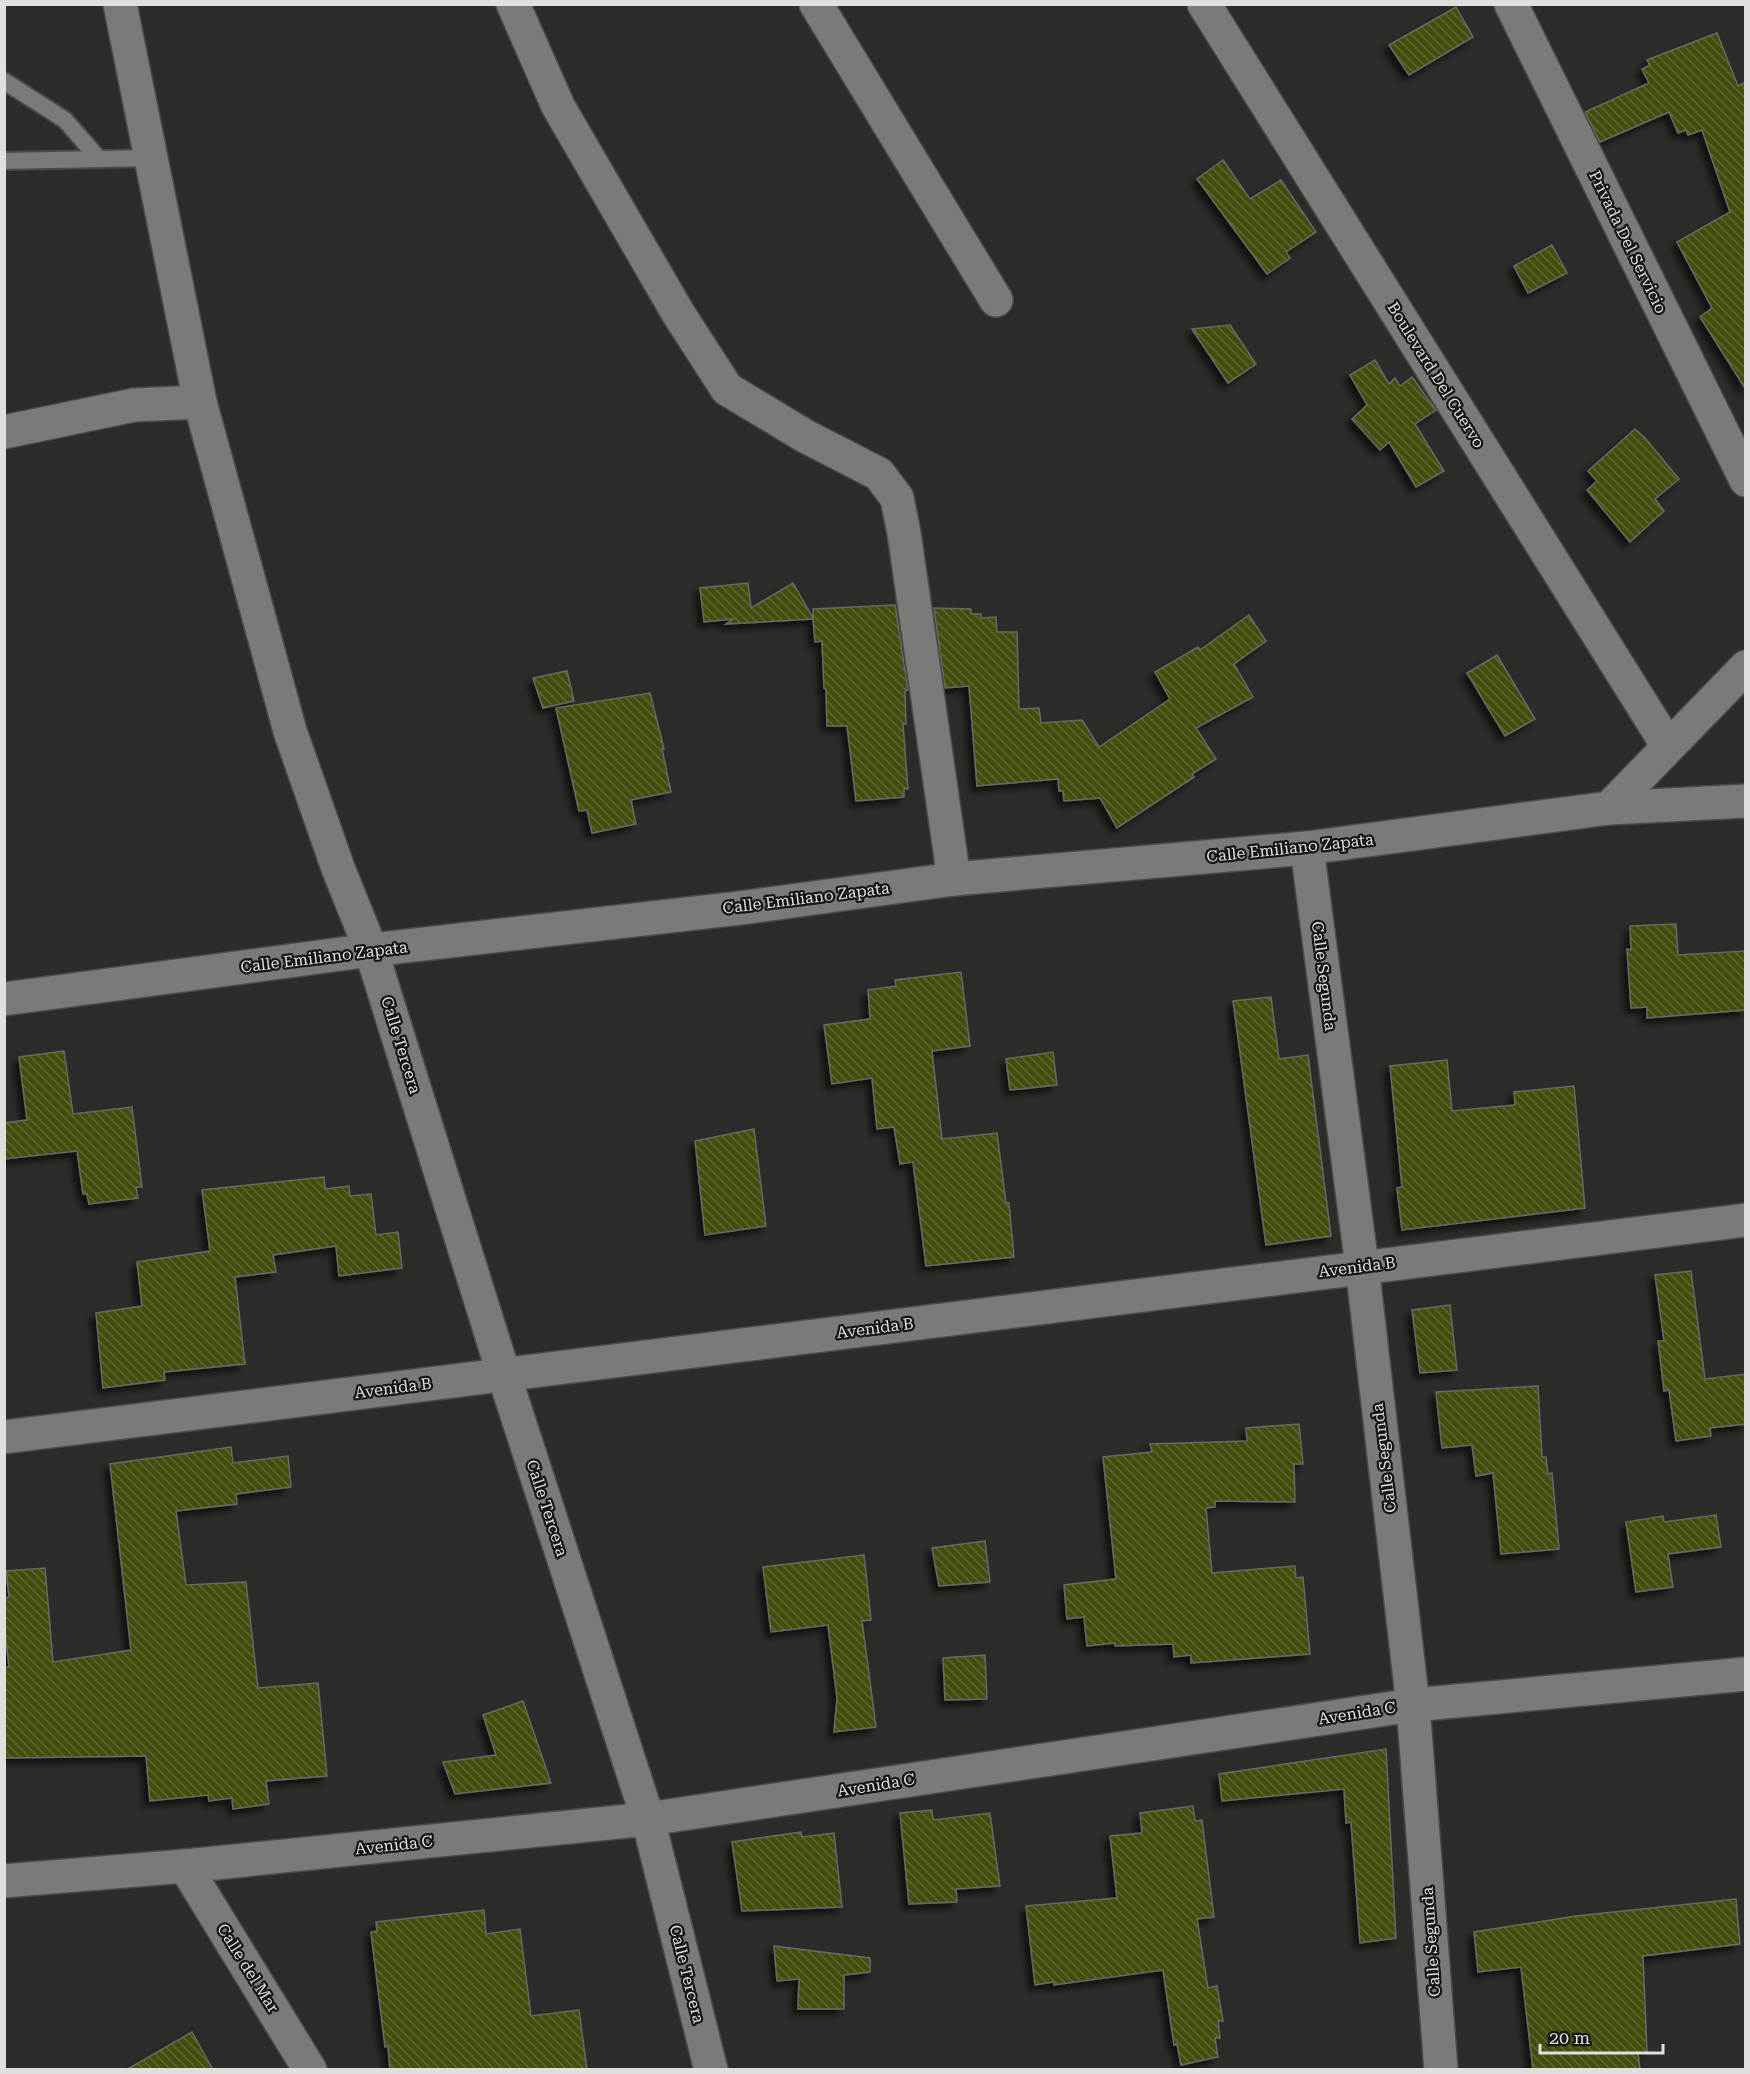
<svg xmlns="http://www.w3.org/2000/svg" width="1750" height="2074" font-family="'Roboto Serif',serif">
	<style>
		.building { fill: url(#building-back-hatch); stroke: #696966; stroke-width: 1.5; filter: url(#shadow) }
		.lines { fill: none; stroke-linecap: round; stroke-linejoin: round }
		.service-casing { stroke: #4a4a48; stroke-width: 20 }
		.minor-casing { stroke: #4a4a48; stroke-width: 36 }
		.secondary-casing { stroke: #4a4a48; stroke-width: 36 }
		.service { stroke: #7a7b78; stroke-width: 16 }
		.minor { stroke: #7a7b78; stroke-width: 33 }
		.secondary { stroke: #7a7b78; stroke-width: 33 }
		.labels { text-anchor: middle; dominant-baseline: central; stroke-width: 4.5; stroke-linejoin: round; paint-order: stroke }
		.street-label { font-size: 16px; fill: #dfe0de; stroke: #151514 }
	</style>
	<defs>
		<pattern id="building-back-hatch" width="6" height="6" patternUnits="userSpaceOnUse" patternTransform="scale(1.5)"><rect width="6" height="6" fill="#444d11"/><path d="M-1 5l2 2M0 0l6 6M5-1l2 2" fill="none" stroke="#5f6633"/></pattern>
		<filter id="shadow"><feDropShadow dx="-5.5" dy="5.5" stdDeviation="3" flood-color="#0009"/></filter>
	</defs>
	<rect width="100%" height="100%" fill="#2c2d2a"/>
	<g class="building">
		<polygon points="1456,7 1473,37 1409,75 1389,45"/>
		<polygon points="1717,33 1738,86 1746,82 1746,390 1700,317 1712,308 1677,242 1730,212 1702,130 1688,135 1686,130 1678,133 1669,112 1600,142 1585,112 1649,83 1642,69 1650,65 1647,60"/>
		<polygon points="1223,160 1250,199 1281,180 1316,232 1286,252 1290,258 1267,274 1197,179"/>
		<polygon points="1552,245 1567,273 1528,293 1514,266"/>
		<polygon points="1230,325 1256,364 1228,383 1192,329"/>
		<polygon points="1375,360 1389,384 1395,378 1400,386 1412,377 1436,410 1415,424 1444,471 1416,487 1389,442 1380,450 1352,419 1367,405 1350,375"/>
		<polygon points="1635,429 1645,438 1679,479 1655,499 1664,511 1630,542 1587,490 1597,481 1588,471"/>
		<polygon points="748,583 751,608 793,583 813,618 813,609 895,605 908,690 905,691 906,724 903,724 908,789 904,789 904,797 856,801 847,726 827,726 826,689 824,688 822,641 815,642 813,619 726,624 733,619 704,622 700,588"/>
		<polygon points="934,608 971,609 971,614 981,614 981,618 996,617 997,632 1017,632 1019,709 1039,708 1041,723 1082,720 1099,747 1170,699 1155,672 1198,647 1200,650 1249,615 1266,641 1234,664 1253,697 1196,728 1216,759 1192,774 1194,777 1117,828 1100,798 1064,801 1063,791 1059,791 1058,779 977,786 969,686 945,688"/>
		<polygon points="1497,655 1535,719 1505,736 1467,673"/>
		<polygon points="567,671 574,701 543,708 533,678"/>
		<polygon points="650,693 664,749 662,749 671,792 631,800 636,824 592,833 587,810 579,811 556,708"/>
		<polygon points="1676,924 1678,955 1746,951 1746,1010 1647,1018 1647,1007 1631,1008 1627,949 1631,950 1630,926"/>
		<polygon points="961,972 970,1046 932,1051 942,1139 997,1133 1006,1203 1009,1203 1014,1257 926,1266 913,1162 900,1164 894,1127 877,1129 872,1078 832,1084 824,1025 870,1019 868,990 896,986 895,980"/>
		<polygon points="1271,997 1279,1059 1308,1055 1331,1236 1266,1245 1233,1001"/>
		<polygon points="64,1051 73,1114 132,1107 142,1187 136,1187 138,1198 89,1204 87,1194 83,1194 77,1151 4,1159 4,1123 27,1120 19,1057"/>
		<polygon points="1053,1052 1057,1085 1010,1090 1006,1059"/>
		<polygon points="1447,1060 1452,1111 1515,1105 1514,1092 1574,1086 1585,1208 1402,1230 1397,1188 1402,1187 1390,1066"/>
		<polygon points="754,1129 766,1226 705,1235 695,1141"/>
		<polygon points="324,1177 325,1189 349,1186 350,1196 371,1194 376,1235 398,1232 402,1268 339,1276 336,1246 273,1255 276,1272 235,1277 245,1364 164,1372 165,1380 103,1388 96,1313 142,1306 137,1262 210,1251 202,1190"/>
		<polygon points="1691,1271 1705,1379 1746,1374 1746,1424 1710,1428 1711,1436 1676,1441 1669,1390 1664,1391 1658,1341 1664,1341 1655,1275"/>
		<polygon points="1450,1305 1457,1370 1420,1373 1412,1310"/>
		<polygon points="1538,1386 1542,1457 1546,1457 1548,1474 1552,1473 1559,1549 1501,1554 1493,1473 1476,1476 1472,1445 1442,1448 1436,1392"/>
		<polygon points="1299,1424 1303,1464 1294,1464 1295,1502 1215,1501 1215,1507 1206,1508 1212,1573 1295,1566 1296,1578 1303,1577 1310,1654 1191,1663 1191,1655 1174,1657 1173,1644 1115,1646 1115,1643 1087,1646 1084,1617 1067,1619 1064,1585 1116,1579 1103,1457 1152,1452 1150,1444 1247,1441 1246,1428"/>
		<polygon points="231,1447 233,1463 288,1456 291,1487 236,1494 237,1504 176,1511 186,1585 246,1582 258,1688 318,1683 327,1776 266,1781 269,1804 233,1809 232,1798 209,1801 208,1795 150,1801 146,1756 4,1758 4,1668 9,1667 4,1622 4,1598 9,1597 6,1571 45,1568 53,1662 131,1650 110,1464"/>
		<polygon points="1716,1515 1721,1547 1668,1554 1673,1587 1636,1592 1626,1522 1663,1516 1664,1522"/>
		<polygon points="985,1541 990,1582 939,1586 932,1548"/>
		<polygon points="864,1555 871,1620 862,1621 876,1727 834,1732 837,1698 828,1625 771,1632 763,1567"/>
		<polygon points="985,1655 987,1699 945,1700 943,1658"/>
		<polygon points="523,1701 551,1783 455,1794 443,1762 496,1755 483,1715"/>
		<polygon points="1386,1749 1396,1938 1360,1943 1351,1822 1346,1823 1344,1789 1222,1801 1219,1774"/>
		<polygon points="1193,1806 1195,1821 1202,1820 1214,1917 1197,1919 1208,1988 1217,1986 1223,2021 1218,2021 1220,2038 1215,2038 1218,2057 1181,2065 1177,2044 1174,2045 1163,1970 1054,1985 1054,1982 1035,1985 1026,1906 1117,1898 1110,1836 1142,1833 1140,1813"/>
		<polygon points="932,1810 933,1820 990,1813 1000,1886 956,1889 957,1902 909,1904 900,1813"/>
		<polygon points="801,1832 802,1837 834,1833 842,1907 742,1911 732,1842"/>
		<polygon points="1736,1899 1740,1944 1643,1956 1647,2052 1638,2053 1640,2070 1533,2070 1521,1967 1478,1972 1474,1932 1576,1916"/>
		<polygon points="484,1910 486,1934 520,1929 531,2016 579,2010 587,2070 390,2070 388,2046 385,2047 371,1932 377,1931 376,1922"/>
		<polygon points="774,1946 870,1958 870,1972 844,1975 844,2009 798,2009 799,1979 777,1981"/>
		<polygon points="192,2032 213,2070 126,2070"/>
	</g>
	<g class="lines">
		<g class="service-casing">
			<g id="service">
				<polyline points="4,81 65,120 99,159"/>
				<polyline points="4,161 152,158"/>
			</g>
		</g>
		<g class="minor-casing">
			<g id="minor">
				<polyline points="120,4 200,402 290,731 338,868 371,950 504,1375 648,1819 711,2070"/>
				<polyline points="513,4 558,106 678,313 727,389 805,436 879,474 897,498 904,533 954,879"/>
				<polyline points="816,4 996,300"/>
				<polyline points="1204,4 1668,746"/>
				<polyline points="1511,4 1746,480"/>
				<polyline points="4,432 134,405 200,402"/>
				<polyline points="1609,808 1746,801"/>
				<polyline points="4,999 371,950 740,908 954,879 1307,848"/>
				<polyline points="4,1437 1746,1220"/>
				<polyline points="185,1866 310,2070"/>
				<polyline points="1441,2070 1413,1705 1746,1674"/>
			</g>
		</g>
		<g class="secondary-casing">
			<polyline id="secondary" points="4,1881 185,1866 648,1819 1413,1705 1362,1266 1307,848 1609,808 1746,667"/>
		</g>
		<use href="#service" class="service"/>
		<use href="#minor" class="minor"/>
		<use href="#secondary" class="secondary"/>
	</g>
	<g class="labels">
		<g class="street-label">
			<text transform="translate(1628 242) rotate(64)">Privada Del Servicio</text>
			<text transform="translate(1436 375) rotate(58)">Boulevard Del Cuervo</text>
			<text transform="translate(1290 848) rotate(-6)">Calle Emiliano Zapata</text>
			<text transform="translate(806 898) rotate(-7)">Calle Emiliano Zapata</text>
			<text transform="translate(324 957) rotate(-7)">Calle Emiliano Zapata</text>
			<text transform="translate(1324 976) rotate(83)">Calle Segunda</text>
			<text transform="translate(401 1045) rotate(73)">Calle Tercera</text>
			<text transform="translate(1357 1267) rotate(-7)">Avenida B</text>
			<text transform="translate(875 1328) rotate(-7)">Avenida B</text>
			<text transform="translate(393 1388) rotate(-7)">Avenida B</text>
			<text transform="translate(1384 1458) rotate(-97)">Calle Segunda</text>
			<text transform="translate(547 1508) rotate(72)">Calle Tercera</text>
			<text transform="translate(1357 1713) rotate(-9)">Avenida C</text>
			<text transform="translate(876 1785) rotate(-9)">Avenida C</text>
			<text transform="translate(394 1845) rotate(-6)">Avenida C</text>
			<text transform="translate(1431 1942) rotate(-94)">Calle Segunda</text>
			<text transform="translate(248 1968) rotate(58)">Calle del Mar</text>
			<text transform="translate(687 1974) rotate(76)">Calle Tercera</text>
		</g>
	</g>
	<rect width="1750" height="2074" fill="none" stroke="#dfe0de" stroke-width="12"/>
	<path d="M1540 2044v9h123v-9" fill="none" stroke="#dfe0de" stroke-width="3"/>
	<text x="1549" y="2044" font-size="18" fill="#dfe0de" stroke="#151514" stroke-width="4.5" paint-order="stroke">20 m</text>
</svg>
